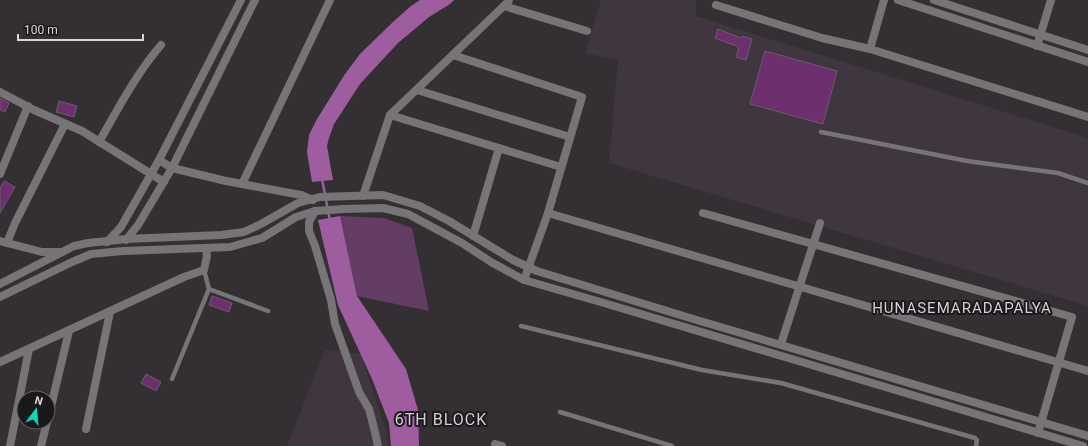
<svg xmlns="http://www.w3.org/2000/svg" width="1088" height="446" font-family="Roboto,sans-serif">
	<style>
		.built { fill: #3f363f }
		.green { fill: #633d63 }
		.water { fill: #9d5d9e }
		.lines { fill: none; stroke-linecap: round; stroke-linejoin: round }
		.stream { stroke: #9d5d9e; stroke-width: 2.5 }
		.building { fill: #6d2f6e; stroke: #656065 }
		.service { stroke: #767476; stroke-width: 4.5 }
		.minor { stroke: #767476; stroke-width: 8 }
		.tertiary { stroke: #767476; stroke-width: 8 }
		.labels { text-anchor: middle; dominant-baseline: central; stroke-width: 4; stroke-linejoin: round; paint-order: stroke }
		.neighbourhood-label { font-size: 15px; letter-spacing: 1px; fill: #d4cdd3; stroke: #1a181a }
		.quarter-label { font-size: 16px; letter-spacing: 1px; fill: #d4cdd3; stroke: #1a181a }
	</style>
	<rect width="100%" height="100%" fill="#342f33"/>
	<g class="built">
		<polygon points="601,0 696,0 696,16 1088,138 1088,306 609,163 618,60 585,53"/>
		<polygon points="325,350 361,354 387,434 388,446 287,446"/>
	</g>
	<polygon class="green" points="340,216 384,218 412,228 429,311 357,296"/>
	<g class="water">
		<polygon points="420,0 454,0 450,4 429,17 398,43 360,84 334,124 329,138 327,146 333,180 312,182 307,152 309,135 317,119 345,74 360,54 394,21 411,6"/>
		<polygon points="340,216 357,296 406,369 418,410 419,446 391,446 389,423 372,379 338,305 318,220"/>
	</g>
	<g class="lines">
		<polyline class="stream" points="322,179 330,221"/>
	</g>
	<g class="building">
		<polygon points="718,29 741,38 742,36 752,39 746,60 736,57 739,47 715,38"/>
		<polygon points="765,51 837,71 823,124 750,104"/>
		<polygon points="0,98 9,103 5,112 0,110"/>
		<polygon points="59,101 77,106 74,117 56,112"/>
		<polygon points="4,181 15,187 0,213 0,188"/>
		<polygon points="212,296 232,303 229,312 209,305"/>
		<polygon points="146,374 161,382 156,391 141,383"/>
	</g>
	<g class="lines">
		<g class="service">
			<polyline points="821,132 967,161 1058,173 1088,183"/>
			<polyline points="209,289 268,311"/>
			<polyline points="521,326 702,370 781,383 975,438 977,440 976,446"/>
			<polyline points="172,379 209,289 204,270"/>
			<polyline points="560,412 672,446"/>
		</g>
		<g class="minor">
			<polyline points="716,5 822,38 870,49 1088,117"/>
			<polyline points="504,6 587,31"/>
			<polyline points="1037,46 1051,0"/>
			<polyline points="870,49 884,0"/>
			<polyline points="453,55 582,97 548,213 524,280"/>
			<polyline points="417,90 570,137"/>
			<polyline points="0,92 34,110 82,131 164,182"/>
			<polyline points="390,115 561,167"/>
			<path d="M99 142C118 109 136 74 161 45"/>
			<polyline points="0,174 28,106"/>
			<polyline points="242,184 330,0"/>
			<polyline points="363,196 390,115 508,2 509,0"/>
			<polyline points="315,211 309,222 309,231 315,246 331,300 335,324 359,392 369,409 374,428 378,446"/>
			<polyline points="548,213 1088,371"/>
			<polyline points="703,213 1072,317 1038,433"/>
			<polyline points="473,236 499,148"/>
			<polyline points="0,241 42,252 62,252"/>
			<polyline points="7,243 15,223 65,124"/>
			<polyline points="781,344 820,223"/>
			<polyline points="0,362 184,277 204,270 207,256 206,248"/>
			<polyline points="48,419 69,331"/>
			<polyline points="86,429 110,312"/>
			<polyline points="495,444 502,446"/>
			<polyline points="10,446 29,349"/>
			<polyline points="41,446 47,422"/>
		</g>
		<g class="tertiary">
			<polyline points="898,0 1088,62"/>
			<polyline points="934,0 1088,50"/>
			<polyline points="159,160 172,168 226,181 301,195 313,200"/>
			<polyline points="126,240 138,225 172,168 255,0"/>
			<polyline points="107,242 121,227 159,160 241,0"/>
			<polyline points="0,284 74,246 88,243 127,239 221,235 244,232 261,224 298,203 320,197 383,195 420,206 449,221 513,260 537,271 690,318 1088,436"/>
			<polyline points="0,297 72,262 91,254 123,251 230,247 262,238 296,217 315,211 344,209 383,208 408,214 462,243 491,262 524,280 604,303 1083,446"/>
		</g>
	</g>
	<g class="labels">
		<g class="neighbourhood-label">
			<text x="962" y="308">HUNASEMARADAPALYA</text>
		</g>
		<g class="quarter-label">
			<text x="441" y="419">6TH BLOCK</text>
		</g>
	</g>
	<g transform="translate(36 410) rotate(16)"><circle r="19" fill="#1a181a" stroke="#666466"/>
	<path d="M0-3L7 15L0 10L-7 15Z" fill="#0bd5b5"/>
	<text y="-6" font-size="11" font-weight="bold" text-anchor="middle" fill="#d9d6d9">N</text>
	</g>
	<path d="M18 34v6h125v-6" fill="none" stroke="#d9d6d9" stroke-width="2"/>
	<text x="24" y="34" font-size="12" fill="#d9d6d9" stroke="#1a181a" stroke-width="3" paint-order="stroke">100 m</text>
</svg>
